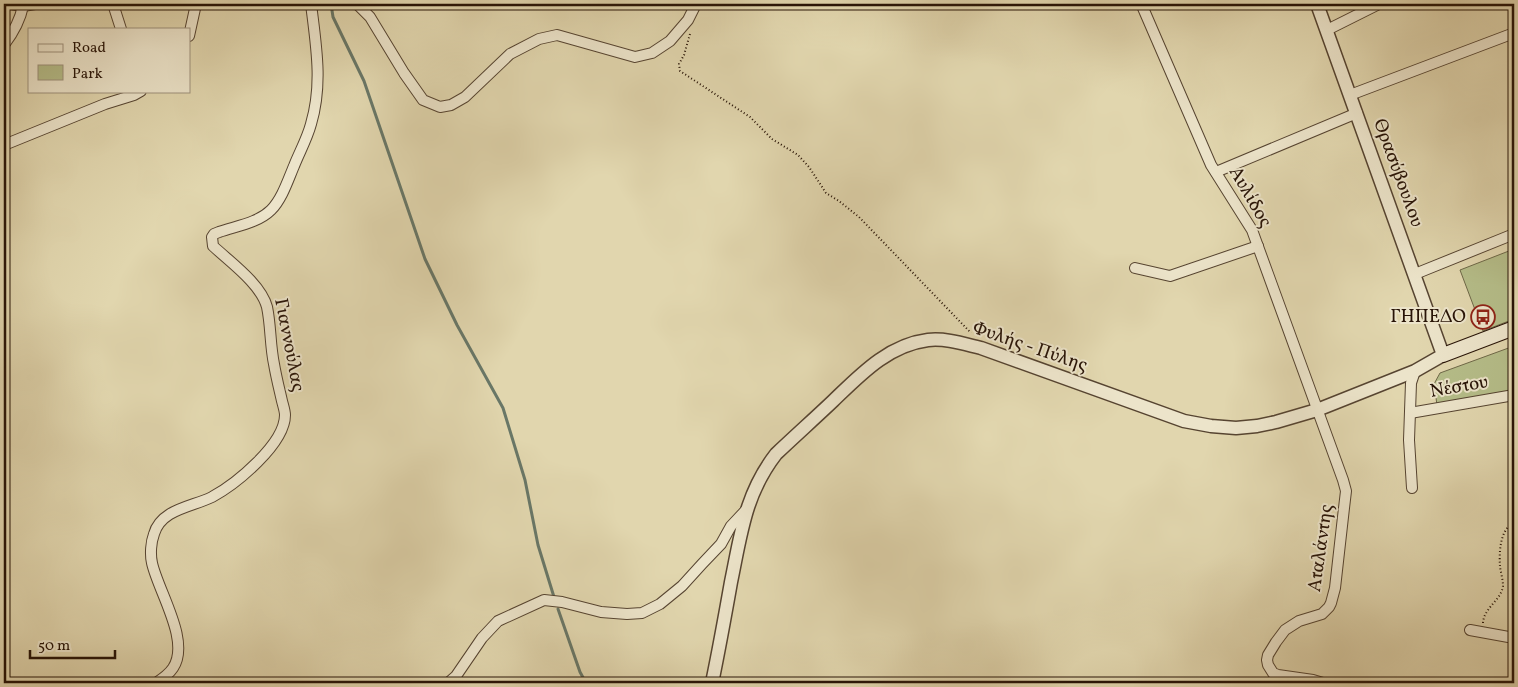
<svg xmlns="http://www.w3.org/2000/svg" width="1518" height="687" font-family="Vollkorn,serif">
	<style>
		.green { fill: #b5bd89; stroke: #6e6848 }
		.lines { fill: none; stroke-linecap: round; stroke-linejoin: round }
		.stream { stroke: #697767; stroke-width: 3 }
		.minor-casing { stroke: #564431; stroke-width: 12 }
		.tertiary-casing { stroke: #564431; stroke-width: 15 }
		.secondary-casing { stroke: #281407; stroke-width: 16 }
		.path { stroke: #281407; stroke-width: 2; stroke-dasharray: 1 2.5; stroke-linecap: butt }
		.minor { stroke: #ece4ca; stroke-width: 10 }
		.tertiary { stroke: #ece4ca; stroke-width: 12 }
		.secondary { stroke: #ece4ca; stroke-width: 14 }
		.labels { text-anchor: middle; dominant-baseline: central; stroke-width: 4; stroke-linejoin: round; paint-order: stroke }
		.street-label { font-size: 19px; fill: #281407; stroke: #ece4ca }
		.poi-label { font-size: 19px; fill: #281407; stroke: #ece4ca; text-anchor: end }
	</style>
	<rect width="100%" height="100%" fill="#e1d6ae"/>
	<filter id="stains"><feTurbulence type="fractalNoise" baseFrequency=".004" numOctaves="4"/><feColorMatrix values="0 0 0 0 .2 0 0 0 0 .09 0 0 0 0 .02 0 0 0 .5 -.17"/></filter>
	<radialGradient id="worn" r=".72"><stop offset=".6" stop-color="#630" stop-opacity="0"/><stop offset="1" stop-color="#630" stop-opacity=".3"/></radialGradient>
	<g class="green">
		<polygon points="1514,249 1514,319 1483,331 1460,270"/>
		<polygon points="1514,346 1514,390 1437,405 1434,384 1440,373"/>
	</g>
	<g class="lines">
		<g class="stream">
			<polyline points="331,4 333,17 364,81 425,259 457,325 503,408 525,480 538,545 554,597"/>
			<polyline points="558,609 580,672 586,683"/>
		</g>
		<g class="minor-casing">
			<g id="minor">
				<polyline points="10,4 23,6 35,4"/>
				<polyline points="113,4 121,29"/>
				<polyline points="357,4 370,17 404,73 423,100 440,107 451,105 465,97 510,54 539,39 557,35 635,57 652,53 670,41 688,20 696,4"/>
				<polyline points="1146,4 1144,5 1143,8 1211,165 1252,230 1343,480 1346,491 1344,508 1335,588 1331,603 1329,607 1322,614 1299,621 1285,630 1276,642 1268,655 1267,660 1268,665 1273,673 1278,675 1313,680 1323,683"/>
				<polyline points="1327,30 1379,4"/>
				<polyline points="189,36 196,4"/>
				<path d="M4 45C13 33 20 21 23 6"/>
				<polyline points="1350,95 1514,33"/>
				<polyline points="4,145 105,104 134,95 141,91"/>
				<polyline points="1216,172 1357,113"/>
				<polyline points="1135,268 1170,276 1258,246"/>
				<polyline points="1415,274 1514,234"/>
				<polyline points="1410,413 1514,395"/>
				<polyline points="1412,488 1409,440 1411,383 1415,371"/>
				<polyline points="1470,630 1514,638"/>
				<path d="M156 683C162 679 169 674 173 668 191 641 158 591 152 563 150 554 151 542 154 534 161 509 192 507 212 497 236 484 285 444 285 415 285 411 283 405 282 401 279 388 276 376 274 364 270 345 271 326 267 307 261 284 230 262 213 246L212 237 214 234 219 232C236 226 258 223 271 210 282 199 288 180 294 166 299 153 307 139 311 124 323 84 316 45 311 4"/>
				<polyline points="448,683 456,676 482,638 498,621 544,600 562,602 601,612 627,614 642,613 660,604 682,586 702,564 721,544 731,526 746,510"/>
			</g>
		</g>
		<g class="tertiary-casing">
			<path id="tertiary" d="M712 683C719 649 725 616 731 582 741 534 745 494 776 454 795 436 814 419 833 401 860 375 888 345 928 340 946 338 964 344 981 348L1184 421 1211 426 1236 428 1257 426 1276 422 1317 410 1415 371 1443 355 1317 4"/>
		</g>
		<g class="secondary-casing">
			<polyline id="secondary" points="1443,355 1514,328"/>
		</g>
		<g class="path">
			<polyline points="690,34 684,55 679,64 680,71 750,117 772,139 798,155 809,167 826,193 839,201 859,217 971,333"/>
			<path d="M1483 623C1484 607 1501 601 1503 586 1503 580 1501 573 1500 567 1499 551 1500 530 1514 522"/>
		</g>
		<use href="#minor" class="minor"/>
		<use href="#tertiary" class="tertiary"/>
		<use href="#secondary" class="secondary"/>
	</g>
	<defs>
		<g id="bus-ring" transform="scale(1.25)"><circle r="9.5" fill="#ece4ca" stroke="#8f2418" stroke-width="1.5"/><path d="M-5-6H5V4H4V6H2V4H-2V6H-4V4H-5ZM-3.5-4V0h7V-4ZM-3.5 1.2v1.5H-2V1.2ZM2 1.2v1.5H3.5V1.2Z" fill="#8f2418"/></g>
	</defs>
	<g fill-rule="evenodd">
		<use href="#bus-ring" x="1483" y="317"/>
	</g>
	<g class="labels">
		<g class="street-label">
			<text transform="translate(1398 173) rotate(70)">Θρασύβουλου</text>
			<text transform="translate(1250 197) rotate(60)">Αυλίδος</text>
			<text transform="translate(289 345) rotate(79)">Γιαννούλας</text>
			<text transform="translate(1030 347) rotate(19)">Φυλής - Πύλης</text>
			<text transform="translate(1459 387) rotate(-10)">Νέστου</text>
			<text transform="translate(1321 548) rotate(-82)">Αταλάντης</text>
		</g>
		<g class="poi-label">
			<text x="1466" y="317">ΓΗΠΕΔΟ</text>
		</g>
	</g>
	<rect width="1518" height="687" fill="none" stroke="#e1d6ae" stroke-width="20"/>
	<rect x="5" y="5" width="1508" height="677" fill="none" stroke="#281407" stroke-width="2.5"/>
	<rect x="10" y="10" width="1498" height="667" fill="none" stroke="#281407"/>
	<rect x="28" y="28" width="162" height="65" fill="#ece4ca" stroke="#9e917c"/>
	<rect x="38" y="44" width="25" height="8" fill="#ece4ca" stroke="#9e917c"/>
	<text x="72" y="52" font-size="15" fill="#281407">Road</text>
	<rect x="38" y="65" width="25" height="15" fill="#b5bd89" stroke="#9e917c"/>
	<text x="72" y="78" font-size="15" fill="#281407">Park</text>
	<path d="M30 650v8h85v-8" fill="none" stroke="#281407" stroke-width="2.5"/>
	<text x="38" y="650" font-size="15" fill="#281407" stroke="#ece4ca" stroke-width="4" paint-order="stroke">50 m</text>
	<rect width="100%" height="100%" filter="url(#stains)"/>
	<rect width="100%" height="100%" fill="url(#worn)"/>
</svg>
